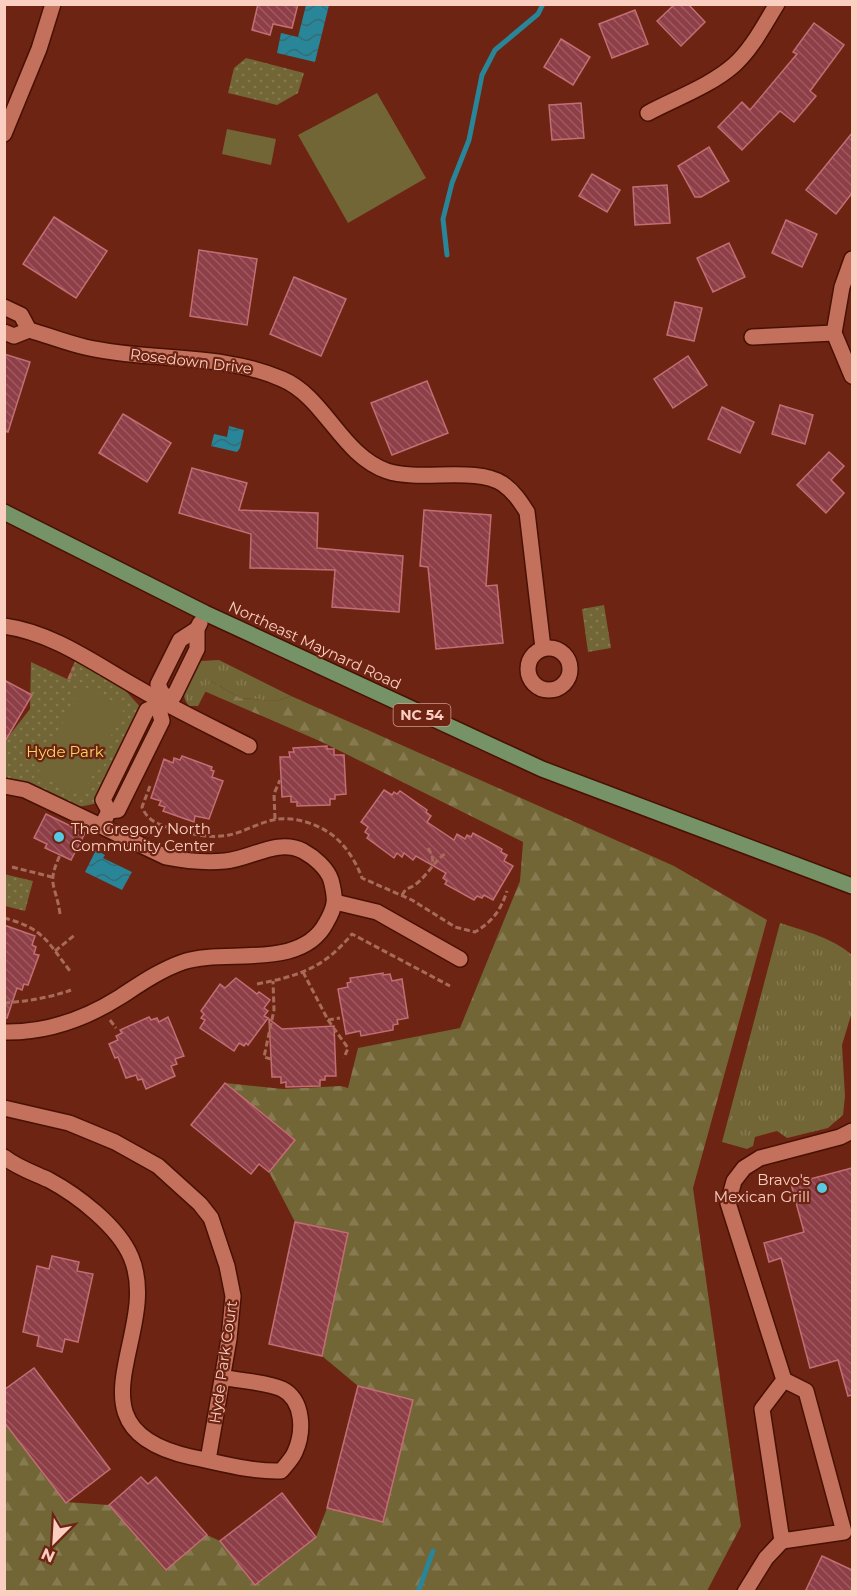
<svg xmlns="http://www.w3.org/2000/svg" width="857" height="1596" font-family="Montserrat,sans-serif">
	<style>
		.grass { fill: url(#grass-tufts) }
		.forest { fill: url(#forest-firs) }
		.park { fill: url(#park-dots) }
		.pitch { fill: #726536 }
		.water { fill: url(#water-waves) }
		.lines { fill: none; stroke-linecap: round; stroke-linejoin: round }
		.stream { stroke: #298598; stroke-width: 5 }
		.building { fill: url(#building-back-hatch); stroke: #c36e75; stroke-width: 1.5 }
		.minor-casing { stroke: #481104; stroke-width: 18 }
		.major-casing { stroke: #481104; stroke-width: 18 }
		.path { stroke: #a86a5b; stroke-width: 3; stroke-dasharray: 6 3; stroke-linecap: butt }
		.minor { stroke: #c3715d; stroke-width: 15 }
		.major { stroke: #759367; stroke-width: 15 }
		.poi-dot { fill: #57c9e2; stroke: #6d2412; stroke-width: 2 }
		.labels { text-anchor: middle; dominant-baseline: central; stroke-width: 4.5; stroke-linejoin: round; paint-order: stroke }
		.shield { fill: #6d2412; stroke: #d09b8d; stroke-width: 1.5 }
		.shield-label { font-size: 14px; font-weight: bold; fill: #fbcec2 }
		.street-label { font-size: 15px; fill: #fbcec2; stroke: #6d2412 }
		.park-label { font-size: 15px; fill: #f7d863; stroke: #6d2412 }
		.poi-label { font-size: 15px; fill: #fbcec2; stroke: #6d2412; text-anchor: start }
	</style>
	<defs>
		<pattern id="grass-tufts" width="24" height="20" patternUnits="userSpaceOnUse" patternTransform="scale(1.5)"><rect width="24" height="20" fill="#726536"/><path d="M3 7l-1-3M5 7V3M7 7l1-3M15 17l-1-3M17 17v-4M19 17l1-3" fill="none" stroke="#877a51"/></pattern>
		<pattern id="forest-firs" width="22" height="20" patternUnits="userSpaceOnUse" patternTransform="scale(1.5)"><rect width="22" height="20" fill="#726536"/><path d="M5 1l3.5 6h-7zM16 11l3.5 6h-7z" fill="#877a51"/></pattern>
		<pattern id="park-dots" width="8" height="8" patternUnits="userSpaceOnUse" patternTransform="scale(1.5)"><rect width="8" height="8" fill="#726536"/><path d="M2 2h.1M6 6h.1" fill="none" stroke="#877a51" stroke-width="1.8" stroke-linecap="round"/></pattern>
		<pattern id="water-waves" width="16" height="10" patternUnits="userSpaceOnUse" patternTransform="scale(1.5)"><rect width="16" height="10" fill="#298598"/><path d="M0 5q4-4 8 0t8 0" fill="none" stroke="#356c77"/></pattern>
		<pattern id="building-back-hatch" width="6" height="6" patternUnits="userSpaceOnUse" patternTransform="scale(1.5)"><rect width="6" height="6" fill="#8e3e47"/><path d="M-1 5l2 2M0 0l6 6M5-1l2 2" fill="none" stroke="#9f5960"/></pattern>
	</defs>
	<rect width="100%" height="100%" fill="#6d2412"/>
	<g class="grass">
		<path d="M219 660 291 696 276 701 240 698 211 681 198 706H189C176 691 192 676 200 661Z"/>
		<path d="M780 923C805 931 833 938 852 955V1012L842 1045 845 1096 843 1115 828 1128 787 1138 777 1131 755 1137 753 1146 747 1149 722 1142Z"/>
	</g>
	<polygon class="forest" points="211,681 240,698 276,701 291,696 674,866 767,920 693,1188 741,1526 707,1591 5,1591 4,1422 66,1502 109,1505 165,1570 207,1535 220,1541 255,1585 316,1537 327,1508 383,1521 413,1401 358,1386 322,1356 348,1234 295,1222 269,1172 295,1140 225,1083 283,1089 341,1086 348,1088 358,1048 460,1028 520,881 523,842 322,742 204,691"/>
	<g class="park">
		<polygon points="246,58 304,73 298,93 277,105 228,93 234,68"/>
		<polygon points="604,605 611,648 588,652 582,609"/>
		<polygon points="77,657 124,689 143,710 98,803 74,808 5,782 4,742 30,709 31,662 67,679"/>
		<polygon points="4,874 33,881 25,911 5,906"/>
	</g>
	<g class="pitch">
		<polygon points="377,93 426,178 348,223 298,135"/>
		<polygon points="227,129 276,139 271,165 222,154"/>
		<polygon points="81,685 125,707 82,796 37,775"/>
	</g>
	<g class="water">
		<polygon points="306,5 329,5 315,62 277,53 281,33 298,37"/>
		<polygon points="229,426 244,430 240,448 237,452 211,446 214,434 227,437"/>
		<polygon points="96,850 105,855 103,858 132,872 122,890 85,872"/>
	</g>
	<g class="lines">
		<g class="stream">
			<polyline points="447,255 443,219 452,183 469,140 482,75 495,50 538,14 543,4"/>
			<polyline points="418,1592 433,1551"/>
		</g>
	</g>
	<g class="building">
		<polygon points="258,4 298,4 292,28 273,24 270,35 252,30"/>
		<polygon points="675,4 688,4 705,22 681,46 657,21"/>
		<polygon points="635,10 648,44 612,58 599,24"/>
		<polygon points="814,23 844,45 810,91 816,96 794,122 780,111 742,150 718,127 742,102 750,110 797,54 793,52"/>
		<polygon points="561,39 590,57 573,85 544,67"/>
		<polygon points="581,103 584,138 552,140 549,105"/>
		<polygon points="852,133 852,193 836,214 806,190"/>
		<polygon points="709,147 729,181 701,197 695,197 678,166"/>
		<polygon points="592,174 620,190 607,212 579,196"/>
		<polygon points="667,185 670,223 635,225 633,187"/>
		<polygon points="54,217 107,251 76,298 23,264"/>
		<polygon points="786,220 817,234 802,267 772,253"/>
		<polygon points="729,243 745,277 713,292 697,258"/>
		<polygon points="199,250 257,259 247,325 190,316"/>
		<polygon points="294,277 346,299 321,356 270,334"/>
		<polygon points="675,302 702,308 694,341 667,335"/>
		<polygon points="4,354 30,362 8,432 4,431"/>
		<polygon points="688,356 707,385 673,408 654,379"/>
		<polygon points="427,381 448,433 392,455 371,403"/>
		<polygon points="780,405 813,415 805,444 772,434"/>
		<polygon points="722,407 754,422 740,453 708,439"/>
		<polygon points="123,414 171,443 147,482 99,453"/>
		<polygon points="829,452 844,466 831,480 844,493 826,513 797,485"/>
		<polygon points="192,468 247,483 239,510 318,513 317,548 403,556 399,612 332,607 335,570 250,568 251,534 179,513"/>
		<polygon points="424,510 491,515 486,586 497,585 503,643 436,649 428,567 420,566"/>
		<polygon points="4,680 32,695 4,743"/>
		<polygon points="327,746 327,749 334,749 334,755 344,755 346,794 335,795 335,799 330,799 330,805 297,806 297,802 291,802 291,796 282,797 280,757 290,757 289,752 294,752 293,748"/>
		<polygon points="182,756 212,767 211,770 214,771 212,777 223,781 209,819 195,816 194,822 163,811 165,807 159,805 161,801 151,798 164,759 173,763 174,758 180,760"/>
		<polygon points="384,790 392,795 394,792 397,794 400,791 427,810 426,812 431,816 427,822 454,840 457,834 465,839 467,835 471,837 473,833 502,849 501,852 507,855 504,861 513,866 493,900 484,895 482,898 477,896 474,900 445,884 447,881 443,878 446,873 416,856 413,860 404,853 402,857 397,853 394,858 367,838 369,835 365,832 368,827 361,822"/>
		<polygon points="46,814 85,833 71,860 45,848 47,844 34,838"/>
		<polygon points="4,925 35,936 32,945 36,947 34,954 39,955 28,985 24,984 22,990 17,988 7,1018 4,1018"/>
		<polygon points="383,973 383,975 390,974 392,981 402,979 408,1018 397,1020 398,1024 393,1025 393,1030 361,1036 360,1031 346,1034 338,989 348,987 347,983 351,982 350,978"/>
		<polygon points="236,978 257,994 259,992 270,1000 264,1008 268,1011 264,1016 268,1018 248,1045 246,1043 244,1046 239,1043 234,1051 200,1028 205,1020 201,1018 204,1014 201,1011 220,984 225,988"/>
		<polygon points="149,1017 151,1020 157,1018 159,1022 168,1017 184,1056 175,1059 177,1064 171,1066 175,1076 146,1089 142,1079 138,1080 136,1075 126,1078 118,1057 115,1058 109,1044 118,1040 116,1036 122,1033 120,1030"/>
		<polygon points="269,1019 282,1029 334,1026 336,1076 325,1076 325,1080 320,1080 320,1086 286,1087 286,1082 281,1083 281,1077 272,1077"/>
		<polygon points="225,1083 295,1140 269,1172 259,1164 251,1174 191,1125"/>
		<polygon points="852,1168 852,1395 848,1396 838,1360 810,1368 781,1258 769,1262 764,1243 804,1232 791,1184"/>
		<polygon points="295,1222 348,1233 322,1356 269,1344"/>
		<polygon points="52,1256 79,1262 77,1271 93,1274 78,1342 65,1339 62,1352 37,1346 39,1336 23,1332 37,1266 49,1269"/>
		<polygon points="34,1368 110,1469 66,1503 4,1422 4,1390"/>
		<polygon points="358,1386 413,1400 383,1522 327,1508"/>
		<polygon points="141,1477 148,1484 156,1477 207,1535 166,1570 109,1505"/>
		<polygon points="282,1493 316,1537 255,1585 220,1541"/>
		<polygon points="822,1556 852,1570 852,1592 805,1592"/>
	</g>
	<g class="lines">
		<g class="minor-casing">
			<g id="minor">
				<path d="M648 113C676 98 710 86 734 65 752 49 764 25 777 4"/>
				<polyline points="4,134 39,49 53,4"/>
				<polyline points="852,259 842,287 834,333 852,376"/>
				<polyline points="4,307 21,315 29,330"/>
				<path d="M4 332 14 336 29 330C47 335 67 343 85 347 150 362 220 352 282 379 325 397 341 455 387 471 420 482 476 466 503 484 514 492 520 501 527 512L543 648"/>
				<polyline points="752,337 834,333"/>
				<path d="M4 626C54 633 95 664 138 688 174 709 212 727 249 746"/>
				<circle cx="549" cy="669" r="21"/>
				<polyline points="163,696 174,696 197,649 197,629 200,623"/>
				<path d="M4 786 25 790 166 857C186 861 204 863 225 861 251 859 277 838 303 851 314 857 327 868 331 880 336 899 336 906 326 923 301 971 224 948 183 962 160 970 140 984 120 997 85 1019 46 1033 4 1032"/>
				<polyline points="109,811 103,800 147,710 158,706"/>
				<polyline points="102,825 109,811 118,810 162,721 158,706 163,696 158,684 180,640 197,629"/>
				<polyline points="335,902 377,912 460,959"/>
				<polyline points="4,1108 69,1123 115,1142 158,1166 200,1204 211,1218 227,1266 233,1296 229,1339 208,1460"/>
				<path d="M4 1157C18 1168 34 1173 49 1180 77 1195 118 1226 131 1257 163 1333 60 1428 191 1457 221 1463 251 1472 281 1471 286 1465 292 1459 295 1452 304 1432 304 1400 282 1389 267 1382 239 1381 222 1377"/>
				<polyline points="784,1380 762,1409 782,1541 844,1532 806,1391 784,1380 728,1203 734,1181 744,1168 760,1158 840,1137 852,1131"/>
				<polyline points="745,1592 766,1558 782,1541"/>
			</g>
		</g>
		<g class="major-casing">
			<polyline id="major" points="4,512 205,613 542,769 852,886"/>
		</g>
		<g class="path">
			<polyline points="69,679 74,667"/>
			<path d="M150 786 142 807C147 820 157 824 170 828 189 834 210 839 229 835 244 832 258 823 273 820 294 815 322 825 337 839 348 849 357 864 362 878L412 900 455 927 475 932C492 922 501 910 507 891"/>
			<polyline points="275,819 274,794 280,780"/>
			<polyline points="428,848 432,855 433,863"/>
			<polyline points="12,867 52,877"/>
			<path d="M402 895 406 889C424 884 431 863 446 853"/>
			<path d="M60 914C56 884 46 886 60 855"/>
			<path d="M4 918C43 928 47 941 70 971"/>
			<polyline points="55,951 76,934"/>
			<polyline points="303,972 328,1020 340,1018"/>
			<path d="M257 984C299 976 324 968 352 934L450 986"/>
			<path d="M4 1003C28 1001 49 998 71 990"/>
			<polyline points="110,1020 116,1028"/>
			<polyline points="328,1020 348,1048 344,1058"/>
			<polyline points="271,1059 264,1057 274,1010 273,981"/>
		</g>
		<use href="#minor" class="minor"/>
		<use href="#major" class="major"/>
	</g>
	<g class="poi-dot">
		<circle cx="59" cy="837" r="6"/>
		<circle cx="822" cy="1188" r="6"/>
	</g>
	<g class="labels">
		<rect class="shield" x="393.5" y="704" width="57" height="22" rx="4.5"/>
		<g class="shield-label">
			<text x="422" y="715">NC 54</text>
		</g>
		<g class="street-label">
			<text transform="translate(191 361) rotate(7)">Rosedown Drive</text>
			<text transform="translate(315 645) rotate(25)">Northeast Maynard Road</text>
			<text transform="translate(223 1362) rotate(-82)">Hyde Park Court</text>
		</g>
		<g class="park-label">
			<text x="65" y="751">Hyde Park</text>
		</g>
		<g class="poi-label">
			<text x="71" y="828">The Gregory North<tspan x="71" dy="17">Community Center</tspan></text>
			<text x="810" y="1179" text-anchor="end">Bravo's<tspan x="810" dy="17">Mexican Grill</tspan></text>
		</g>
	</g>
	<rect width="857" height="1596" fill="none" stroke="#fbcec2" stroke-width="12"/>
	<g transform="translate(54 1542) rotate(204)" stroke="#6d2412" stroke-width="4.5" paint-order="stroke">
	<path d="M0-4.5L10 22L0 15L-10 22Z" fill="#fbcec2"/>
	<text y="-9" font-size="16" font-weight="bold" text-anchor="middle" fill="#fbcec2">N</text>
	</g>
</svg>
